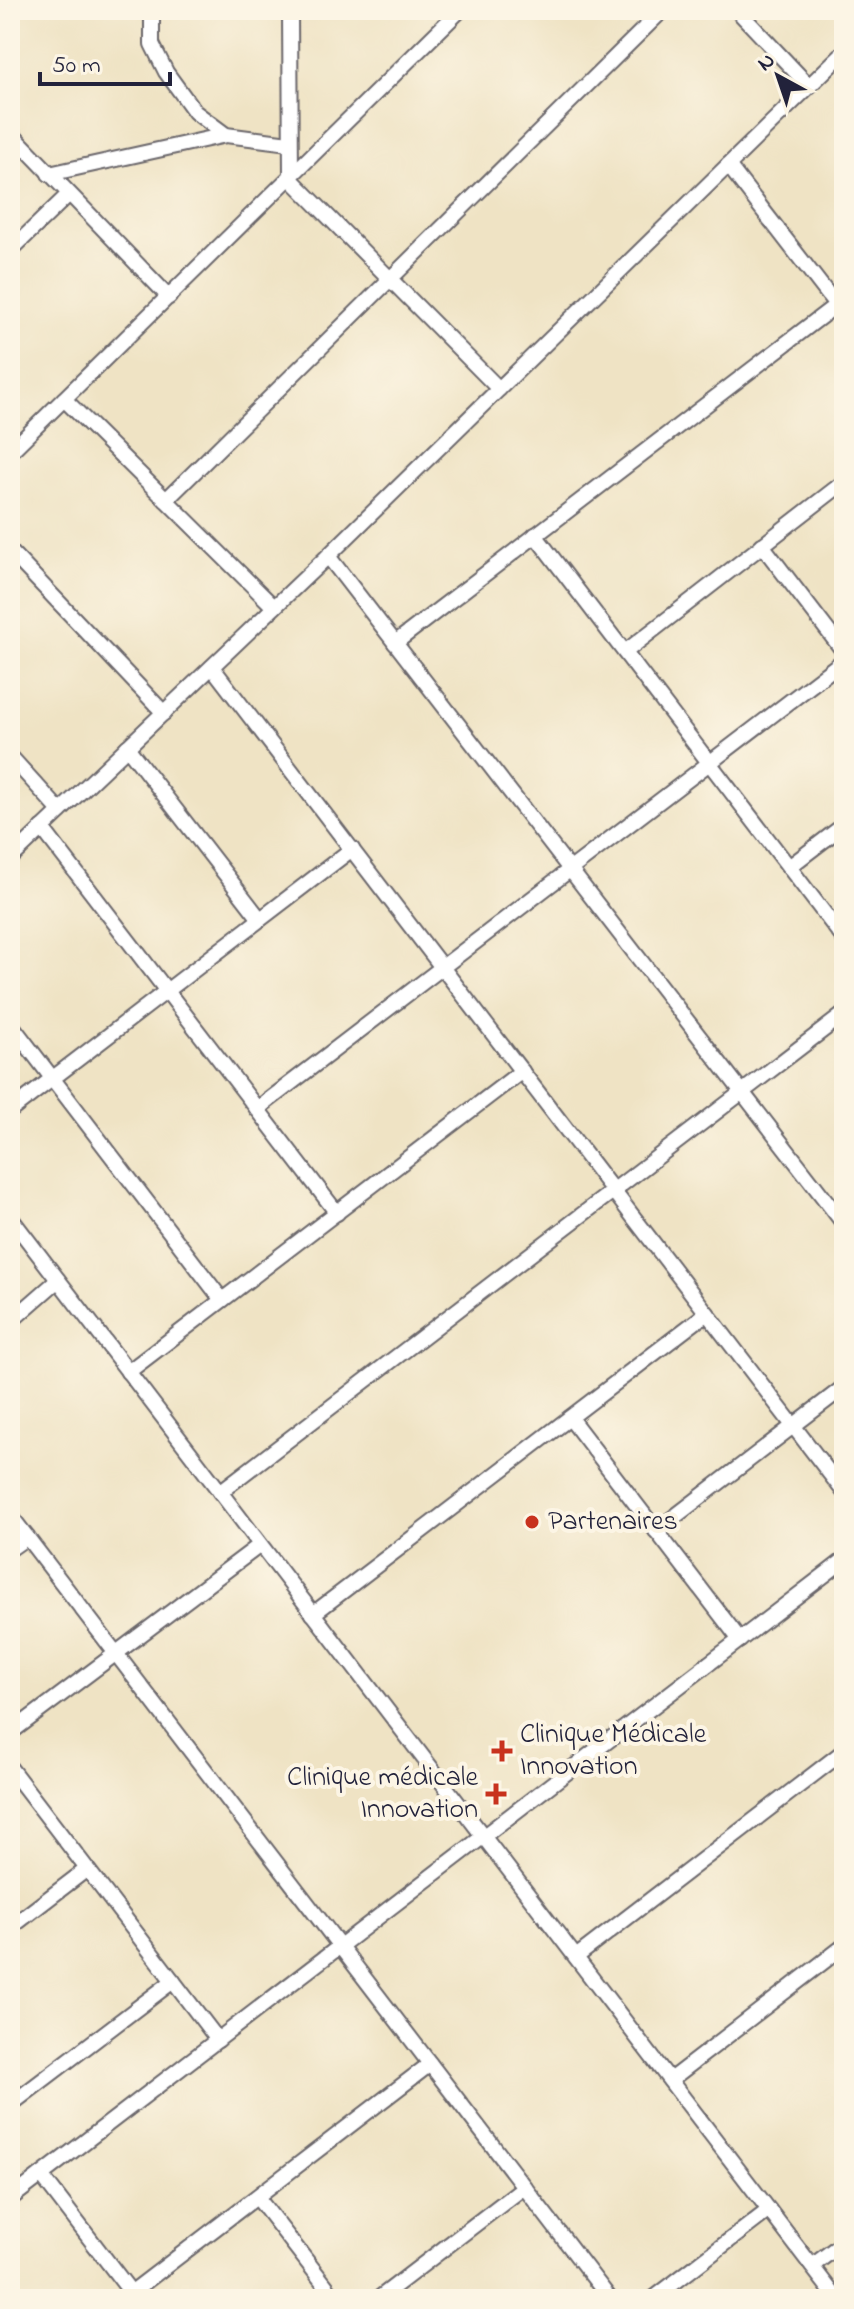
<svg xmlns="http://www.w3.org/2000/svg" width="854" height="2309" font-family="'Indie Flower',sans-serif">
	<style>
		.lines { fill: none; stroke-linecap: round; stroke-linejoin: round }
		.street-casing { stroke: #6a666b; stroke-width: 18 }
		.street { stroke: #fff; stroke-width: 14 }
		.poi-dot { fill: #c8321e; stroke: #fcf5e5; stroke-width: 3 }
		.labels { text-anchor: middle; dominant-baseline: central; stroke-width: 8; stroke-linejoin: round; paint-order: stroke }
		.poi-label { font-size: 28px; fill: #22223b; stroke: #fcf5e5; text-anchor: start }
	</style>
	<rect width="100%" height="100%" fill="#fcf5e5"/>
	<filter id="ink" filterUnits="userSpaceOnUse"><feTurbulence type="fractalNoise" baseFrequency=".0125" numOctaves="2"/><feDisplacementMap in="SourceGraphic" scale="16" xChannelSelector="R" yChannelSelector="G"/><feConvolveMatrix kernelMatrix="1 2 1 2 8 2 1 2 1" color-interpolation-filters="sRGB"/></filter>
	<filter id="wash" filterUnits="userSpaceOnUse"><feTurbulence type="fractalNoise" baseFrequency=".006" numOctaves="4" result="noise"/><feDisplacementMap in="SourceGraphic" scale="32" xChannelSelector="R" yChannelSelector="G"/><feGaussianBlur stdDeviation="1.8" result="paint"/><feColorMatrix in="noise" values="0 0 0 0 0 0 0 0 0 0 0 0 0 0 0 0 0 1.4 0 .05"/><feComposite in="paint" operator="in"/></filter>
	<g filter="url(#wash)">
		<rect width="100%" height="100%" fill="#efe3c4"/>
	</g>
	<g filter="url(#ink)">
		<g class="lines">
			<g class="street-casing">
				<g id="street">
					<polyline points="152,10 152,44 166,72 195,112 226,135 289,143"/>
					<polyline points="290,10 291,179 499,389"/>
					<polyline points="737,10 809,86"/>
					<polyline points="10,132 169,297"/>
					<polyline points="728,165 844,315"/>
					<polyline points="49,174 226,135"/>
					<polyline points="10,251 68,195"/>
					<polyline points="64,399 274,607"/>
					<polyline points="10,452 460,10"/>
					<polyline points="166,500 663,10"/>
					<polyline points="535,535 844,939"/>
					<polyline points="762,545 844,652"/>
					<polyline points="10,551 164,713"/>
					<polyline points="328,556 844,1224"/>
					<polyline points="395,643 844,299"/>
					<polyline points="625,652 844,482"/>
					<polyline points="212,667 844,1492"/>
					<polyline points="127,747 260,919"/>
					<polyline points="10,756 60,811"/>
					<polyline points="42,828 337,1213"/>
					<polyline points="10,859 328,556 844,52"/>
					<polyline points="789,867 844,825"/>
					<polyline points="10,1023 222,1300"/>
					<polyline points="257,1109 844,660"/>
					<polyline points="10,1111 352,849"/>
					<polyline points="10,1217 837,2299"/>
					<polyline points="10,1322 58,1280"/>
					<polyline points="128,1372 522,1071"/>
					<polyline points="570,1418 740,1640"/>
					<polyline points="220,1492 844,1014"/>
					<polyline points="10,1515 610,2299"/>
					<polyline points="656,1531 844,1387"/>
					<polyline points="10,1549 27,1537"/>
					<polyline points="313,1614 707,1313"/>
					<polyline points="10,1733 260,1545"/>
					<polyline points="10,1768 218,2040"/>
					<polyline points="10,1928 87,1869"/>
					<polyline points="576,1957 844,1751"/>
					<polyline points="670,2080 844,1946"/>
					<polyline points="10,2105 173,1981"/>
					<polyline points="41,2175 136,2299"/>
					<polyline points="257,2197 336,2299"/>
					<polyline points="10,2199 844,1560"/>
					<polyline points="812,2266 844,2242"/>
					<polyline points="123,2299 430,2064"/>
					<polyline points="378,2299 524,2187"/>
					<polyline points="653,2299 769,2210"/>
				</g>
			</g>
			<use href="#street" class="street"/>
		</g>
	</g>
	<g class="poi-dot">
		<circle cx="532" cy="1522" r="8"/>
		<path d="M498 1739h8v8h8v8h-8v8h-8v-8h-8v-8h8z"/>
		<path d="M492 1782h8v8h8v8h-8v8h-8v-8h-8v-8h8z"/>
	</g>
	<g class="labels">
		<g class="poi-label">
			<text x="548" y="1522">Partenaires</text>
			<text x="520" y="1735">Clinique Médicale<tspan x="520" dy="32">Innovation</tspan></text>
			<text x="478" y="1778" text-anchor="end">Clinique médicale<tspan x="478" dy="32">Innovation</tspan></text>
		</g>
	</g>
	<rect width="854" height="2309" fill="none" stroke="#fcf5e5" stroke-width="40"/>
	<g transform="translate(778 76) rotate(320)" stroke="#fcf5e5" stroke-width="6" paint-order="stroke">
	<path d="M0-6L14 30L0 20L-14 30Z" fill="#22223b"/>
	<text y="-12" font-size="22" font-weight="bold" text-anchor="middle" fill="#22223b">N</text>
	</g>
	<path d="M40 72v12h130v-12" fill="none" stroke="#22223b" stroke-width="4"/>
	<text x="52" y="72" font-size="24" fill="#22223b" stroke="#fcf5e5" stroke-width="6" paint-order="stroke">50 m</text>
</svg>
